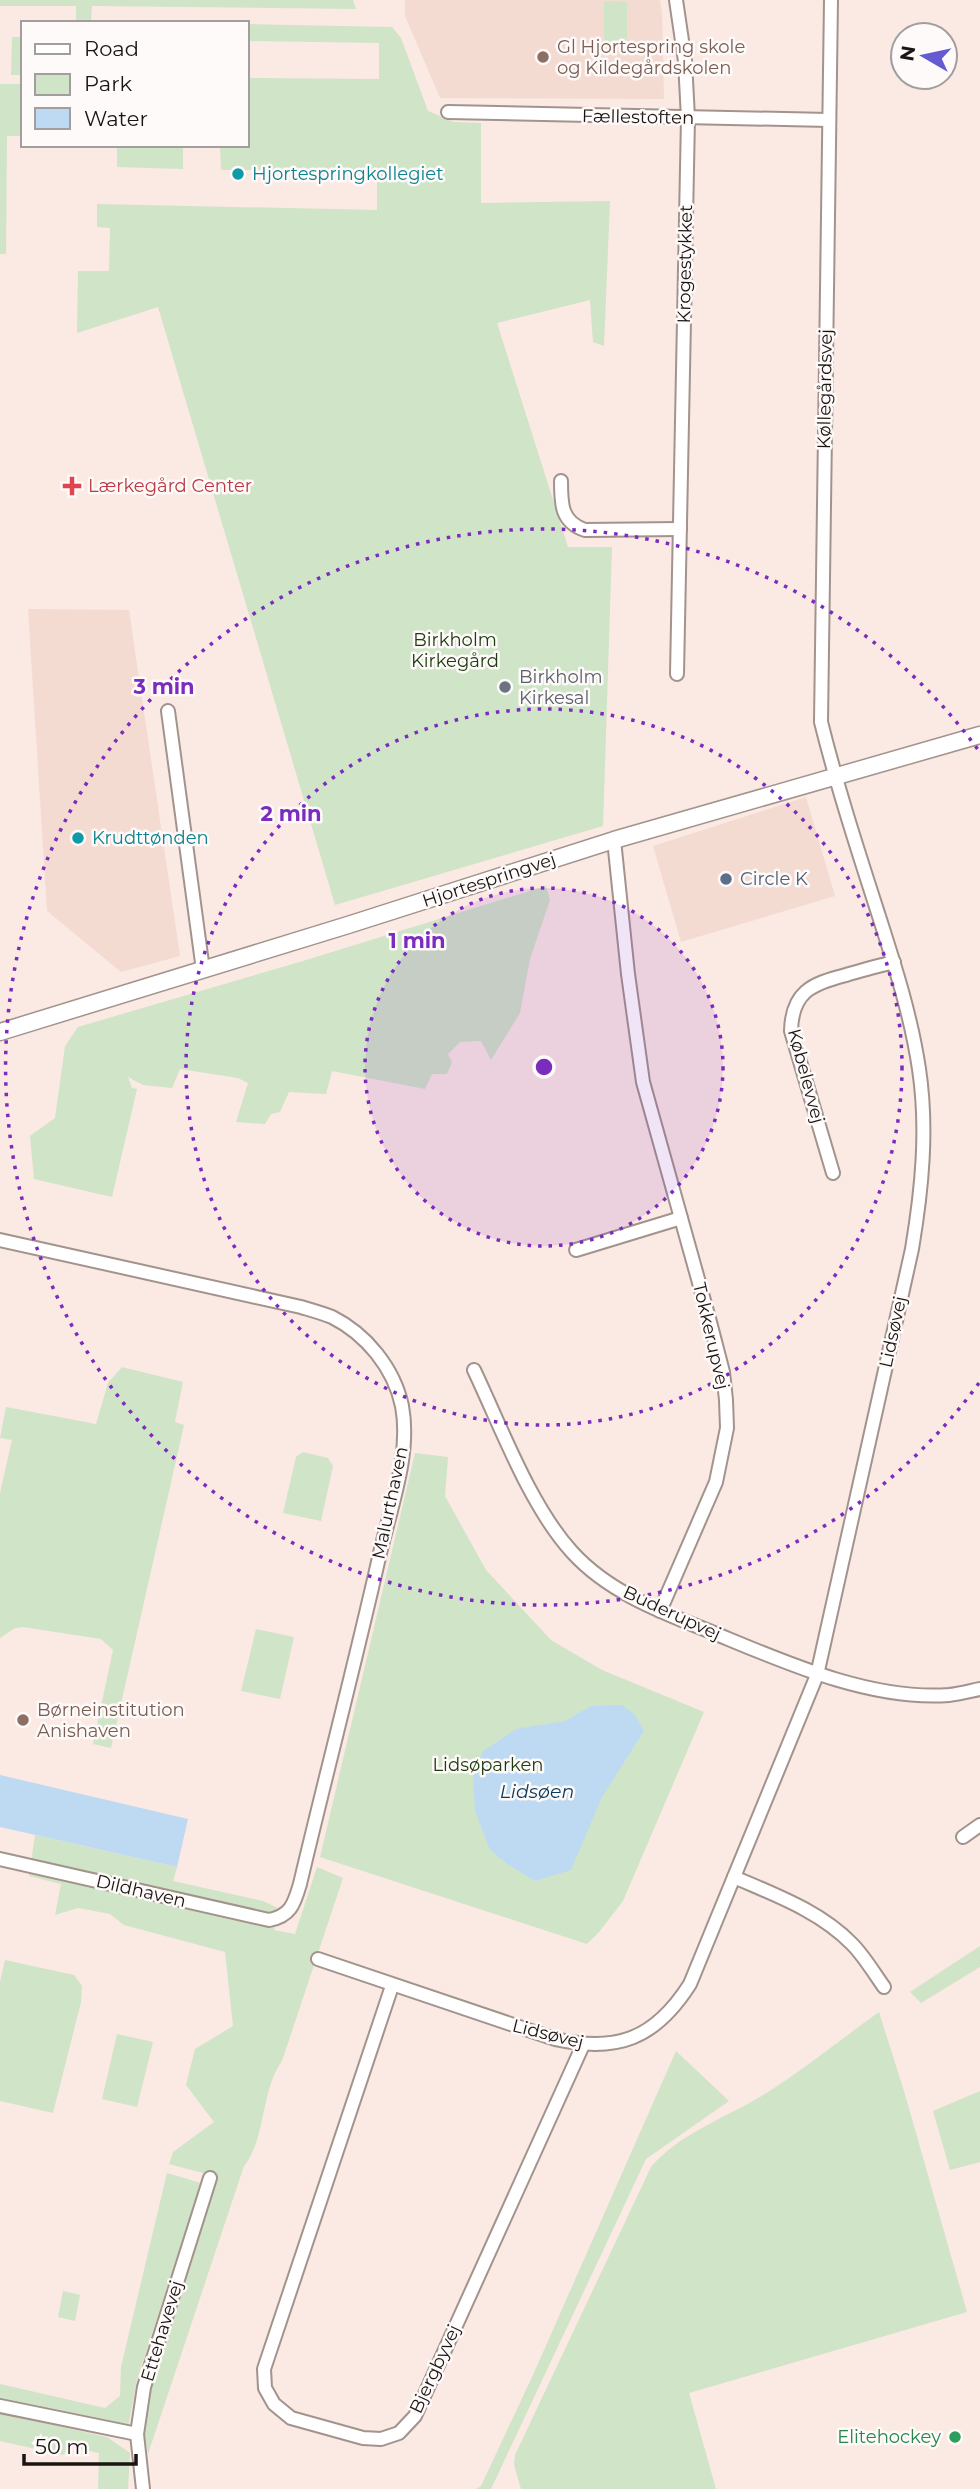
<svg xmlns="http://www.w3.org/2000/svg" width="980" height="2489" font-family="Montserrat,sans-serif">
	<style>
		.built { fill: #f4dbd1 }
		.green { fill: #d0e4c7 }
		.water { fill: #bedaf3 }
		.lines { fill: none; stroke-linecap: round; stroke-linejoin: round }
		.minor-casing { stroke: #a2938d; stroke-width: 16 }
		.tertiary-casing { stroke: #a2938d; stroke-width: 19 }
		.minor { stroke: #fff; stroke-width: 12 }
		.tertiary { stroke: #fff; stroke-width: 16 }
		.ring { fill: none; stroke: #7b2cbf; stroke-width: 3.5; stroke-dasharray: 3.5 7 }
		.education-dot { fill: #8d6e63; stroke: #fdfaf9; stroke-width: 2.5 }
		.culture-dot { fill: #0f9aa8; stroke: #fdfaf9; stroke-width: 2.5 }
		.health-dot { fill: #e0444e; stroke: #fdfaf9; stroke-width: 2.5 }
		.worship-dot { fill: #6b7280; stroke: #fdfaf9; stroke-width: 2.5 }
		.service-dot { fill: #5c6f8a; stroke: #fdfaf9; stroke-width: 2.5 }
		.leisure-dot { fill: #2e9e5b; stroke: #fdfaf9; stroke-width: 2.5 }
		.labels { text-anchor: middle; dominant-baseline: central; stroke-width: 5; stroke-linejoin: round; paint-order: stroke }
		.education-label { font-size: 18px; fill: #785e54; stroke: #fdfaf9; text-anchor: start }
		.street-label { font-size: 18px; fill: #1a1512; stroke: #fdfaf9 }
		.culture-label { font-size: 18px; fill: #0d838f; stroke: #fdfaf9; text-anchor: start }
		.health-label { font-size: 18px; fill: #be3a42; stroke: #fdfaf9; text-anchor: start }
		.park-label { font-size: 18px; fill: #1f3a0f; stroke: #fdfaf9 }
		.worship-label { font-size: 18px; fill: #5b616d; stroke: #fdfaf9; text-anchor: start }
		.service-label { font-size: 18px; fill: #4e5e75; stroke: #fdfaf9; text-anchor: start }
		.leisure-label { font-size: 18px; fill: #27864d; stroke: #fdfaf9; text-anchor: end }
		.water-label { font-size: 19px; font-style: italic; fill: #0b3b5c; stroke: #fdfaf9 }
		.centre { fill: #7b2cbf; stroke: #fdfaf9; stroke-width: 3.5 }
		.ring-label { font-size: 21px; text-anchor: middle; font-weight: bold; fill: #7b2cbf; stroke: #fdfaf9; stroke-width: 5; stroke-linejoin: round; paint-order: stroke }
	</style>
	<rect width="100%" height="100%" fill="#fbe9e3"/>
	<g class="built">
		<polygon points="405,0 660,0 662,13 664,99 440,98 405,16"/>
		<polygon points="28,609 129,610 180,956 121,972 47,911"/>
		<polygon points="806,797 835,896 681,942 653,846"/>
	</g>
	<g class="green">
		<polygon points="0,0 353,0 356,9 92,6 91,22 128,23 76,23 76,6 0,6"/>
		<polygon points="604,1 627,2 627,46 604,47"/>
		<polygon points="247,24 392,27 401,38 428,111 454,122 481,123 481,203 610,201 604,346 593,342 590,300 497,323 568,547 612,547 603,826 335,905 158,307 77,333 78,271 109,271 110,228 97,227 97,204 377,210 377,170 221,170 220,145 247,145 247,78 379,79 379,43 247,41"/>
		<polygon points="12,37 23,37 23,75 11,75"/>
		<polygon points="0,84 23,84 23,136 7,136 6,254 0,254"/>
		<polygon points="117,145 183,145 183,169 117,167"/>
		<polygon points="546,886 550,900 530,959 520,1013 491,1060 481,1041 460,1042 448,1054 452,1062 447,1074 432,1074 425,1089 332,1071 326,1094 289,1092 280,1112 271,1114 265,1124 236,1122 248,1083 238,1078 180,1069 172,1088 143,1085 128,1077 132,1088 137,1089 112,1197 34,1179 30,1136 55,1118 65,1046 78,1027 303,961"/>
		<polygon points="122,1367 183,1382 175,1422 184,1425 111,1748 93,1744 113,1650 101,1639 23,1627 15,1628 0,1638 0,1493 12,1440 0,1438 6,1407 96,1424 108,1383"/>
		<polygon points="303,1452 328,1458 333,1466 321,1521 283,1513 296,1457"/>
		<polygon points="415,1453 448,1457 445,1496 486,1570 551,1640 602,1670 704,1712 623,1901 599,1932 587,1944 320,1857"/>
		<polygon points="256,1629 294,1637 280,1699 241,1691"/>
		<path d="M35 1835 177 1867 173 1881 263 1901 280 1909 274 1930 295 1934 317 1867 343 1878 282 2061C260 2092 267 2136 244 2166L148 2454 144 2432 148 2390 214 2176 169 2164 173 2152 214 2122 186 2085 195 2049 233 2026 225 1952 124 1925 110 1914 78 1908 55 1915 61 1884 29 1876Z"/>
		<polygon points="980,1946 980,1967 921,2003 910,1992"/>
		<polygon points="5,1960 74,1975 82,1986 81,2002 53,2113 0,2101 0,1982"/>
		<path d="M879 2012 904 2091 967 2312 689 2393 716 2489H521L514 2465 515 2455 651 2167C679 2134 723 2119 760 2097 801 2072 840 2040 879 2012Z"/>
		<polygon points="117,2034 153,2042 137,2107 102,2099"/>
		<polygon points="676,2051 729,2101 646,2159 491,2489 476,2489 481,2486 533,2375"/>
		<polygon points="980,2091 980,2162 950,2170 933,2111"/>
		<polygon points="167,2173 201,2183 137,2380 128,2428 0,2401 0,2384 105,2408 120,2396 121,2367"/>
		<polygon points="63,2291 80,2295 75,2321 58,2317"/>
		<polygon points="0,2413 107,2437 130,2453 128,2489 98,2489 99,2453 71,2447 63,2455 0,2441"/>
	</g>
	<g class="water">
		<polygon points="622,1705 635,1715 644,1731 602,1797 571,1870 535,1881 507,1864 490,1850 475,1811 473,1780 482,1752 516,1729 565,1721 591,1706"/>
		<polygon points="0,1775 188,1819 177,1867 0,1827"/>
	</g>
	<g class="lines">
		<g class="minor-casing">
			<g id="minor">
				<polyline points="676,0 685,61 688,118 677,674"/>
				<polyline points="448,112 829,120"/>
				<path d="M561 481C561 504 561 522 585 530L680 529"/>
				<polyline points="168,711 203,970"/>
				<polyline points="614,840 628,974 643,1082 710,1322 723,1372 726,1400 727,1428 716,1482 660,1611"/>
				<path d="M833 1173 791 1031C792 992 811 984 846 975 862 970 878 966 894 962"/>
				<path d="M0 1240 301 1307C311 1310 322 1313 332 1317 366 1334 394 1368 402 1406 411 1454 391 1506 380 1553 355 1664 326 1774 300 1884 294 1905 290 1916 269 1920L0 1859"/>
				<polyline points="576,1250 681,1218"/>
				<path d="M474 1370C501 1427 530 1506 572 1552 609 1593 664 1613 714 1633 784 1662 871 1701 949 1695 959 1694 970 1691 980 1689"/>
				<polyline points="963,1837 980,1825"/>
				<path d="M734 1877C775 1895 820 1911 852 1944 864 1956 874 1973 884 1987"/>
				<path d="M318 1959 555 2039C617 2053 655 2039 690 1984L817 1675 912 1249C922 1189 928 1129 919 1069 911 1015 894 963 877 910 857 848 837 786 821 722L831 0"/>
				<polyline points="392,1986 264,2369 265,2388 274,2404 291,2418 363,2438 381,2439 399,2433 415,2416 583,2045"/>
				<polyline points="0,2406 137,2434"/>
				<polyline points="143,2489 137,2434 144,2387 210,2178"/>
			</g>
		</g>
		<g class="tertiary-casing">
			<polyline id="tertiary" points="0,1032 348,925 614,840 980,735"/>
		</g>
		<use href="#minor" class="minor"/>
		<use href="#tertiary" class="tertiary"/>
	</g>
	<circle cx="544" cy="1067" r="179" fill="#7b2cbf" fill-opacity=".12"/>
	<g class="ring">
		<circle cx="544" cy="1067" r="179"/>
		<circle cx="544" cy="1067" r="358"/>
		<path d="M979 1383A538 538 0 1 1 979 751"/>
	</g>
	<g class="education-dot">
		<circle cx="543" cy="57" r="7"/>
		<circle cx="23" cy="1720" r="7"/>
	</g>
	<g class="culture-dot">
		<circle cx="238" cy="174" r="7"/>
		<circle cx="78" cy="838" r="7"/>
	</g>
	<path class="health-dot" d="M68.5 475.5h7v7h7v7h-7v7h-7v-7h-7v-7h7z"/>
	<circle class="worship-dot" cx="505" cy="687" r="7"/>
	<circle class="service-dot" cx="726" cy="879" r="7"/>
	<circle class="leisure-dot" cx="955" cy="2437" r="7"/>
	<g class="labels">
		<g class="education-label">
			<text x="557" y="47">Gl Hjortespring skole<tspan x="557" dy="21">og Kildegårdskolen</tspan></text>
			<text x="37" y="1710">Børneinstitution<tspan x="37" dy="21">Anishaven</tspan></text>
		</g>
		<g class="street-label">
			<text transform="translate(638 117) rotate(1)">Fællestoften</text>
			<text transform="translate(685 264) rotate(-89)">Krogestykket</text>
			<text transform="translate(825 389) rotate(-89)">Køllegårdsvej</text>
			<text transform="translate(489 880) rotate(-18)">Hjortespringvej</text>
			<text transform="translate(806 1076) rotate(75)">Købelevvej</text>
			<text transform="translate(893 1332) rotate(-78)">Lidsøvej</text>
			<text transform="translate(711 1336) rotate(77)">Tokkerupvej</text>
			<text transform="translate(390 1503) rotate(-78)">Malurthaven</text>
			<text transform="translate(672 1613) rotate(25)">Buderupvej</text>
			<text transform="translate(141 1891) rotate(13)">Dildhaven</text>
			<text transform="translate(548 2034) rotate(14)">Lidsøvej</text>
			<text transform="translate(162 2331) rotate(-73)">Ettehavevej</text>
			<text transform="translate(435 2369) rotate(-65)">Bjergbyvej</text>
		</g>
		<g class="culture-label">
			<text x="252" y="174">Hjortespringkollegiet</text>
			<text x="92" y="838">Krudttønden</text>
		</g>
		<g class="health-label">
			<text x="88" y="486">Lærkegård Center</text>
		</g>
		<g class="park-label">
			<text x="455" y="640">Birkholm<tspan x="455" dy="21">Kirkegård</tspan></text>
			<text x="488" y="1765">Lidsøparken</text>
		</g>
		<g class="worship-label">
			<text x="519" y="677">Birkholm<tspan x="519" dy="21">Kirkesal</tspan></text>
		</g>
		<g class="service-label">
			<text x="740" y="879">Circle K</text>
		</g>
		<g class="leisure-label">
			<text x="941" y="2437">Elitehockey</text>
		</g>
		<g class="water-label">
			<text x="537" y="1791">Lidsøen</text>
		</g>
	</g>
	<circle cx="544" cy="1067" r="10" class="centre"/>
	<g class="ring-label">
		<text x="164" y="694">3 min</text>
		<text x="291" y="821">2 min</text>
		<text x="417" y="948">1 min</text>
	</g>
	<rect x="21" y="21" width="228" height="126" fill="#fdfaf9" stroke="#a29e9d" stroke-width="2"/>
	<rect x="35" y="44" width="35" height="10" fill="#ffffff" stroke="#a29e9d" stroke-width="2"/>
	<text x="84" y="56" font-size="21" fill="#1a1512">Road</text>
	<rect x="35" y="74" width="35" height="21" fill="#d0e4c7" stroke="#a29e9d" stroke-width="2"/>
	<text x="84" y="91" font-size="21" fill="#1a1512">Park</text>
	<rect x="35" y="108" width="35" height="21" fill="#bedaf3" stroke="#a29e9d" stroke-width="2"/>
	<text x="84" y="126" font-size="21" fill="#1a1512">Water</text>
	<g transform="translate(924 56) rotate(279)"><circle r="33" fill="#fdfaf9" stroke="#a29e9d" stroke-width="2"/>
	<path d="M0-5L12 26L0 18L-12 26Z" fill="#665ad3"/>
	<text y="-10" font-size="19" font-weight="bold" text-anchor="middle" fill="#1a1512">N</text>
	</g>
	<path d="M24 2454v10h112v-10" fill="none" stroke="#1a1512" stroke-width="3.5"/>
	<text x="35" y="2454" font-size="21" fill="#1a1512" stroke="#fdfaf9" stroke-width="5" paint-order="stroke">50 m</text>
</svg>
